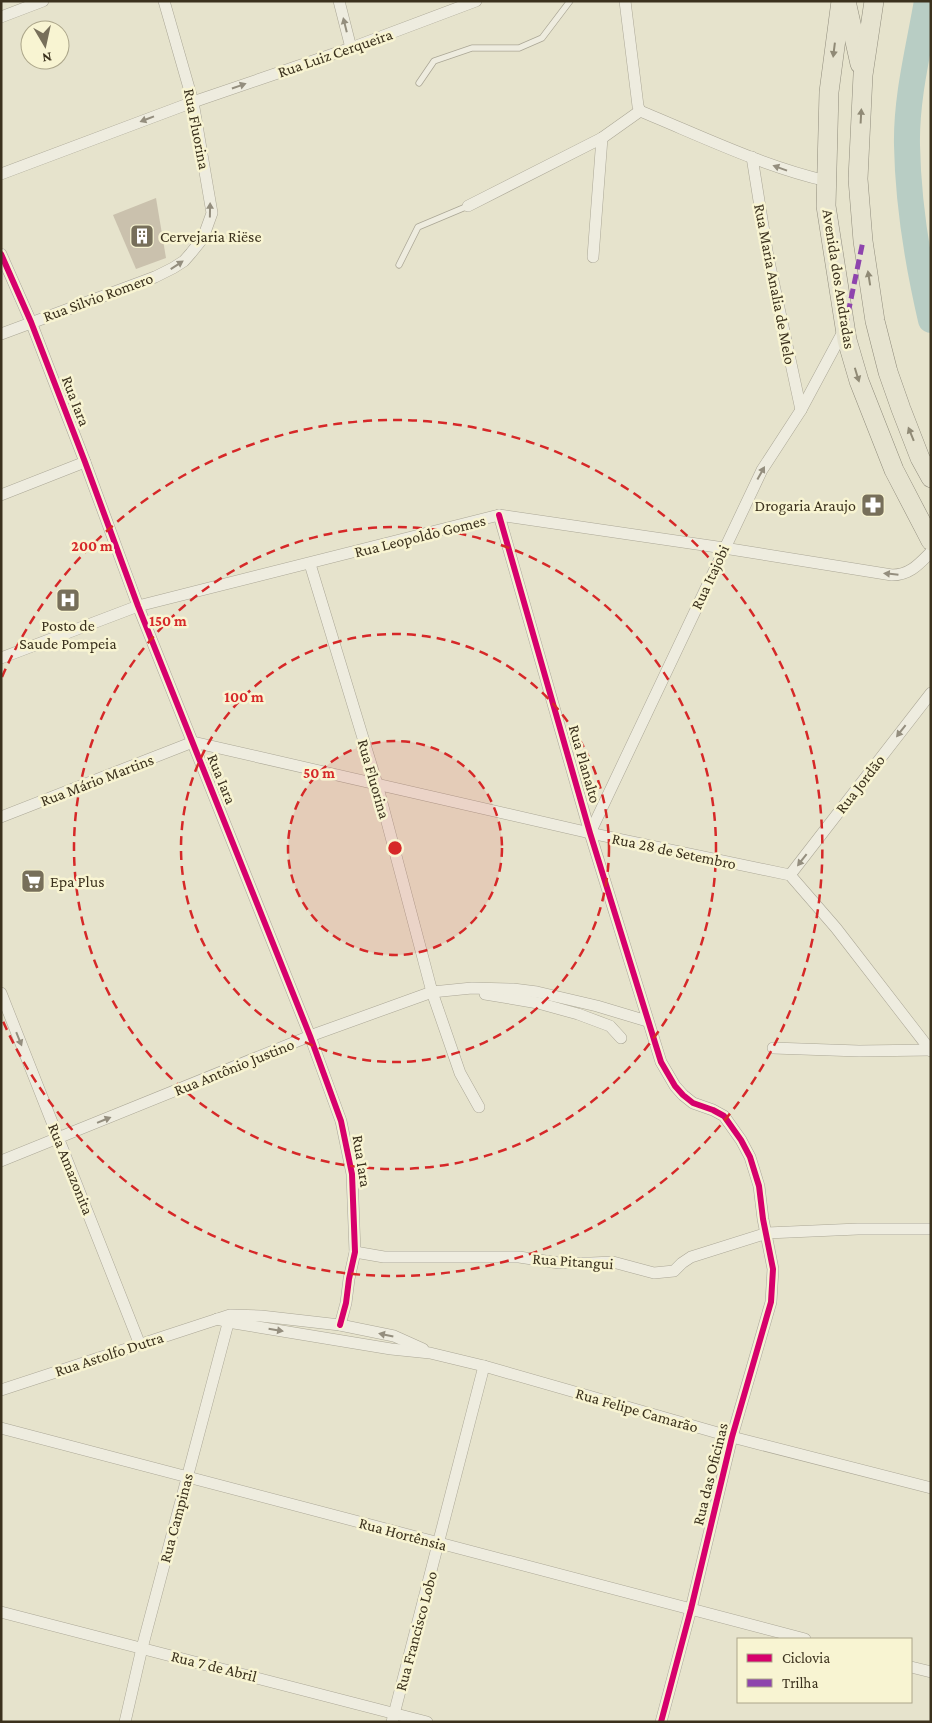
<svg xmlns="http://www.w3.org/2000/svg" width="932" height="1723" font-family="'Crimson Pro',serif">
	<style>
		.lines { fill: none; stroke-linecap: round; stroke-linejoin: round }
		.river { stroke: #b8cdc4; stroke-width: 26 }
		.building { fill: #cac1ad }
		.service-casing { stroke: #aba796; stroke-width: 7 }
		.minor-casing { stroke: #aba796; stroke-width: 12 }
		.primary-casing { stroke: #908c7c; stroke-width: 20 }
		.service { stroke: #eeecdf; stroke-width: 5.5 }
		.minor { stroke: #eeecdf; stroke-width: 11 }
		.primary { stroke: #e6e3cf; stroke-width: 19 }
		.quiet { stroke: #8e44ad; stroke-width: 5; stroke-dasharray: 10 5; stroke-linecap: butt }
		.cycleway-casing { stroke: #f8f4d2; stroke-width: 9 }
		.cycleway { stroke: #d6006c; stroke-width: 6 }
		.oneway { fill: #948e7e }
		.oneway2 { fill: #908a76 }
		.ring { fill: none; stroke: #d62828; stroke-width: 2.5; stroke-dasharray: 9 6 }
		.labels { text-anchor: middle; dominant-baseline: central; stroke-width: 5; stroke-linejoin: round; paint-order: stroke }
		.street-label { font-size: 16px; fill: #3b311d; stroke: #f8f4d2 }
		.poi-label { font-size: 16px; fill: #3b311d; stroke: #f8f4d2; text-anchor: start }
		.centre { fill: #d62828; stroke: #f8f4d2; stroke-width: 2.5 }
		.ring-label { font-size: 15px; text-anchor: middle; font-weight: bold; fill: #d62828; stroke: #f8f4d2; stroke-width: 5; stroke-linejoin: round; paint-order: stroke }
	</style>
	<rect width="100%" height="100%" fill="#e6e3cc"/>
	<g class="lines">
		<path class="river" d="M927 1C919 48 906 97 907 145 908 203 918 264 931 320"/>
	</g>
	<polygon class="building" points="156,198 166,258 136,269 113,215"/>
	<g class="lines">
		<g class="service-casing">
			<g id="service">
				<polyline points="419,83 434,61 472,48 519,48 542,38 570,1"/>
				<polyline points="399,265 418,227 468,206"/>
			</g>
		</g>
		<g class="minor-casing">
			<g id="minor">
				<polyline points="339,1 351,48"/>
				<path d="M625 1 638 106 640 111C701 136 762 166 827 181"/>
				<polyline points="1,17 43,1"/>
				<polyline points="752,157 768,257 801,410"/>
				<polyline points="1,174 193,102 351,48 476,1"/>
				<polyline points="468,206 602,138 640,111"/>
				<polyline points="1,254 31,322 85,462 138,606 310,1036 341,1121 352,1174 355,1252 349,1279 346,1303 340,1325"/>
				<polyline points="593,257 602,138"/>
				<polyline points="1,334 155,277 173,268 184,261 191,253 203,238 212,213 193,102 164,1"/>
				<polyline points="1,495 85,462"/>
				<polyline points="499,515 590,833 661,1062 675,1086 683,1095 693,1103 713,1110 724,1116 741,1140 750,1157 759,1186 763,1219 773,1269 771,1302 732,1437 691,1609 661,1722"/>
				<polyline points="310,564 377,784 432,992 460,1073 479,1107"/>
				<path d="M1 658 138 606 499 515 724 548 892 575C910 575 919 564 931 552"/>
				<polyline points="1,817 193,742 590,833 790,875 836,928 931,1051"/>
				<polyline points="590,833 762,470 801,410 845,328"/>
				<polyline points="790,875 931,693"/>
				<polyline points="1,993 140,1345"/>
				<polyline points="485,994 538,1003 578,1014 610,1026 621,1038"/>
				<polyline points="773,1048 859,1051 931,1050"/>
				<polyline points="1,1161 310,1036 432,992 472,988 513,989 537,992 597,1006 647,1021"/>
				<polyline points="355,1252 384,1257 519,1257 559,1263 591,1263 613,1262 654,1273 674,1271 682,1263 691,1257 767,1233 858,1229 931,1229"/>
				<polyline points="217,1319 228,1322 391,1349 430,1353 484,1366 732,1437 931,1488"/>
				<polyline points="1,1390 230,1315 261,1316 340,1325 394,1336 423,1349"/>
				<polyline points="1,1428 805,1639"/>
				<polyline points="1,1612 427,1722"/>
				<polyline points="911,1667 931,1672"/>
				<polyline points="125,1722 142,1648 230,1316"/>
				<polyline points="392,1722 484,1366"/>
			</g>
		</g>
		<g class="primary-casing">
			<g id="primary">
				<polyline points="841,1 829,92 826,206 847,340 859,381 894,470 931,541"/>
				<polyline points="846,1 860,64"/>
				<polyline points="874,1 863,75 858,179 863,241 875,321 888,372 901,409 920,458 931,478"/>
			</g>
		</g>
		<use href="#service" class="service"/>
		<use href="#minor" class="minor"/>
		<use href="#primary" class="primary"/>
		<polyline class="quiet" points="845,328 863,241"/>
		<g class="cycleway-casing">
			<g id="cycleway">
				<polyline points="1,254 31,322 85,462 138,606 310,1036 341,1121 352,1174 355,1252 349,1279 346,1303 340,1325"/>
				<polyline points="499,515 590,833 661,1062 675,1086 683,1095 693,1103 713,1110 724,1116 741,1140 750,1157 759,1186 763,1219 773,1269 771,1302 732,1437 691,1609 661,1722"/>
			</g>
		</g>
		<use href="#cycleway" class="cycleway"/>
	</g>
	<defs><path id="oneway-solid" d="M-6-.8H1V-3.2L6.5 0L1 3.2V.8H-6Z" transform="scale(1.25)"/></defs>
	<g class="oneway">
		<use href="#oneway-solid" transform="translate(345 25) rotate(-104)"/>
		<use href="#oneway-solid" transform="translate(239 86) rotate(-19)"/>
		<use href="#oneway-solid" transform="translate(147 119) rotate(159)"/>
		<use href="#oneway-solid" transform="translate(780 168) rotate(-160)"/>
		<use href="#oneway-solid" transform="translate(210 210) rotate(-89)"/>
		<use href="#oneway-solid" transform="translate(177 265) rotate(-33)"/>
		<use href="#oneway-solid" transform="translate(761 473) rotate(-61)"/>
		<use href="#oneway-solid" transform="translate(891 574) rotate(-174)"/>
		<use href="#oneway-solid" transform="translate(901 731) rotate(128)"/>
		<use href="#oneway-solid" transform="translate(802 860) rotate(128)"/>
		<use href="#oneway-solid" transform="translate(19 1039) rotate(68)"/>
		<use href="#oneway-solid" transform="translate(104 1120) rotate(-22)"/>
		<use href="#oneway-solid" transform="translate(276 1330) rotate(9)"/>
		<use href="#oneway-solid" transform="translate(386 1335) rotate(-168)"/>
	</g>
	<g class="oneway2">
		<use href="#oneway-solid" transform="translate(834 50) rotate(97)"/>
		<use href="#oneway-solid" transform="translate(861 116) rotate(-87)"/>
		<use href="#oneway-solid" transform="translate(869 278) rotate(-99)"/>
		<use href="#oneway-solid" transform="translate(857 375) rotate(73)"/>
		<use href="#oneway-solid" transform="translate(911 434) rotate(-112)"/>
	</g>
	<circle cx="395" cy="848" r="107" fill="#d62828" fill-opacity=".12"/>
	<g class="ring">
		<circle cx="395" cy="848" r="107"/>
		<circle cx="395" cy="848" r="214"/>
		<circle cx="395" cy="848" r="321"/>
		<path d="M2 677A428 428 0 1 1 2 1019"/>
	</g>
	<defs>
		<g id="building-square" transform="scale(1.25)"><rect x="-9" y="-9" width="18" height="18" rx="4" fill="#776f5a" stroke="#f8f4d2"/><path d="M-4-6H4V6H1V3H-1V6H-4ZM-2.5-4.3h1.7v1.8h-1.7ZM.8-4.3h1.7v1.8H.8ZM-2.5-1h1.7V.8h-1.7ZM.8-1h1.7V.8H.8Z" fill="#fff"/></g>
		<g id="pharmacy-square" transform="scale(1.25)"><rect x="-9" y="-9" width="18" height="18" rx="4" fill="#776f5a" stroke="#f8f4d2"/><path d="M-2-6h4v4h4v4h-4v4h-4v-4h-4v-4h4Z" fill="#fff"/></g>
		<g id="hospital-square" transform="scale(1.25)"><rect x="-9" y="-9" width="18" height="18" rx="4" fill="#776f5a" stroke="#f8f4d2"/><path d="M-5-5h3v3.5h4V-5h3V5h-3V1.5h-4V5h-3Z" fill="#fff"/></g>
		<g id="supermarket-square" transform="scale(1.25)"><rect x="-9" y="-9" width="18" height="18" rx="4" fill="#776f5a" stroke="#f8f4d2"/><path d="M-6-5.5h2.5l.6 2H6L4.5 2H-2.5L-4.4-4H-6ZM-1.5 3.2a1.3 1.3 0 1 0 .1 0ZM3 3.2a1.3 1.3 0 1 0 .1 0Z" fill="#fff"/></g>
	</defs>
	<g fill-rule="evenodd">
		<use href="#building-square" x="142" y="236"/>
		<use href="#pharmacy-square" x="873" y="505"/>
		<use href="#hospital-square" x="68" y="600"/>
		<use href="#supermarket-square" x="33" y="881"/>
	</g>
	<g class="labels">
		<g class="street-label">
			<text transform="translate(335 53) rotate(-19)">Rua Luiz Cerqueira</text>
			<text transform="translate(197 129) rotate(79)">Rua Fluorina</text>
			<text transform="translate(839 279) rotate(81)">Avenida dos Andradas</text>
			<text transform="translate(775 284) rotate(79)">Rua Maria Analia de Melo</text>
			<text transform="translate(98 297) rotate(-20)">Rua Silvio Romero</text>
			<text transform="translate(76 401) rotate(69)">Rua Iara</text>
			<text transform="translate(420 536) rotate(-14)">Rua Leopoldo Gomes</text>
			<text transform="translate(710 577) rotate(-65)">Rua Itajobi</text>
			<text transform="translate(585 764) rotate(74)">Rua Planalto</text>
			<text transform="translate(222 779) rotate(68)">Rua Iara</text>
			<text transform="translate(374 779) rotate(74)">Rua Fluorina</text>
			<text transform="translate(97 780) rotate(-21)">Rua Mário Martins</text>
			<text transform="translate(860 784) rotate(-52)">Rua Jordão</text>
			<text transform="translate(674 851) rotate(12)">Rua 28 de Setembro</text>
			<text transform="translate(234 1067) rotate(-22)">Rua Antônio Justino</text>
			<text transform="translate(362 1161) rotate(81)">Rua Iara</text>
			<text transform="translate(71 1169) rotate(68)">Rua Amazonita</text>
			<text transform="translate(573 1261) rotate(4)">Rua Pitangui</text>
			<text transform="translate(109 1354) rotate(-18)">Rua Astolfo Dutra</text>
			<text transform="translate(637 1410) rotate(16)">Rua Felipe Camarão</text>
			<text transform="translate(710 1474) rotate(-76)">Rua das Oficinas</text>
			<text transform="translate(176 1518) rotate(-75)">Rua Campinas</text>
			<text transform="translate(403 1534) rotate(15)">Rua Hortênsia</text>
			<text transform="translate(416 1631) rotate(-75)">Rua Francisco Lobo</text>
			<text transform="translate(214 1666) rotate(14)">Rua 7 de Abril</text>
		</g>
		<g class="poi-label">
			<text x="160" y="236">Cervejaria Riëse</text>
			<text x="856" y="505" text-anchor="end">Drogaria Araujo</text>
			<text x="68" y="625" text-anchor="middle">Posto de<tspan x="68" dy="18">Saude Pompeia</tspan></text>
			<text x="50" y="881">Epa Plus</text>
		</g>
	</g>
	<circle cx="395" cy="848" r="8" class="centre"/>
	<g class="ring-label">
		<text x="92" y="551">200 m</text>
		<text x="168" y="626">150 m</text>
		<text x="244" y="702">100 m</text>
		<text x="319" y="778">50 m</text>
	</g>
	<rect width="932" height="1723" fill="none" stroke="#3b311d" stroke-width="5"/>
	<rect x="737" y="1638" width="175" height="65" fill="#f8f4d2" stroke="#aca68a"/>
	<rect x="747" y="1654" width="25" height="8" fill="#d6006c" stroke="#aca68a"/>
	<text x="782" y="1663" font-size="15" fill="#3b311d">Ciclovia</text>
	<rect x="747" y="1679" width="25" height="8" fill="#8e44ad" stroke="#aca68a"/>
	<text x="782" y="1688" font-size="15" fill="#3b311d">Trilha</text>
	<g transform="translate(45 45) rotate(171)"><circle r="24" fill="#f8f4d2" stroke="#aca68a"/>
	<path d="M0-4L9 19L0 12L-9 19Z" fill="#776f5a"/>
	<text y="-8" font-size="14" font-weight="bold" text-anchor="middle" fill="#3b311d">N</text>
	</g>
</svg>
